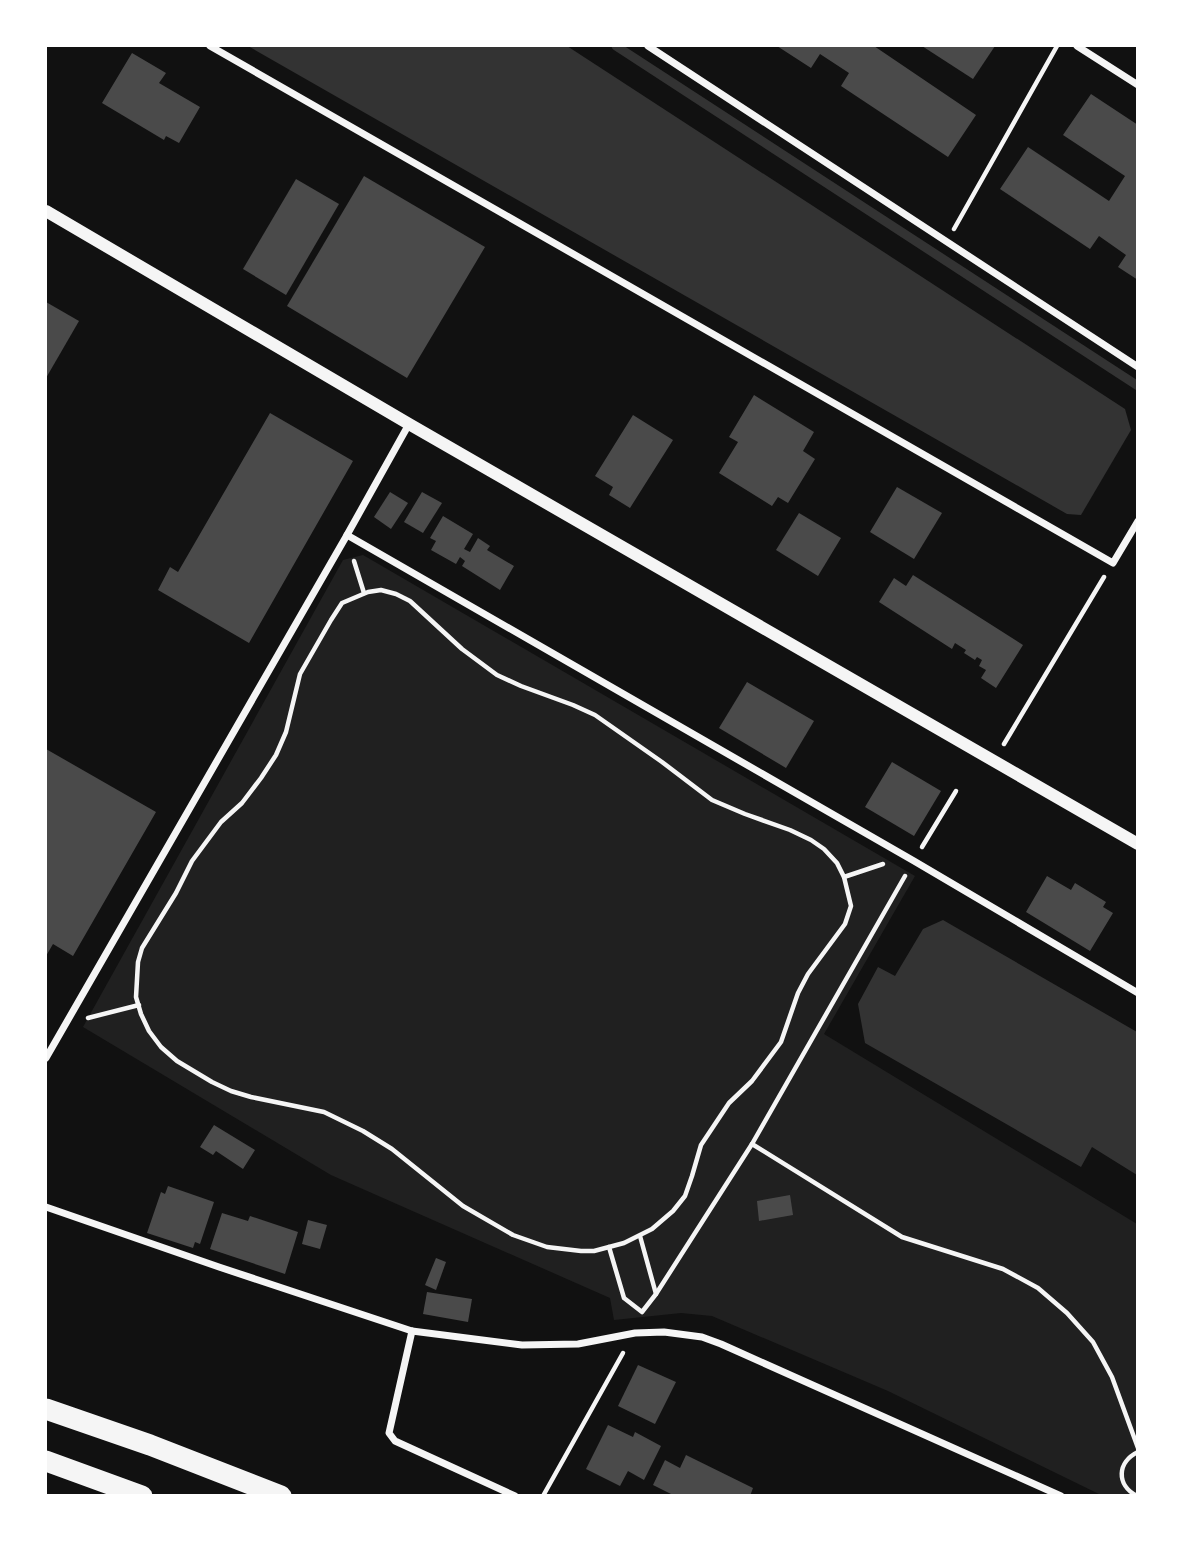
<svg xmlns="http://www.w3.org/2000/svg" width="1183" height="1541" font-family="'Source Serif 4',serif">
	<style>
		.green { fill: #202020 }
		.water { fill: #333 }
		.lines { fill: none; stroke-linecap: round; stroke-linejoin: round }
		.stream { stroke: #333; stroke-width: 9 }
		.building { fill: #4a4a4a }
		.path { stroke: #f5f5f5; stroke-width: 4.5 }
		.minor { stroke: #f5f5f5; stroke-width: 7 }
		.tertiary { stroke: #f5f5f5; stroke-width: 12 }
		.motorway { stroke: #f5f5f5; stroke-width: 21 }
	</style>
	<rect width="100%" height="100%" fill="#111"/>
	<polygon class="green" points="363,555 915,876 824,1034 1137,1224 1137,1495 1101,1495 888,1391 712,1316 681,1313 614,1320 610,1298 331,1175 83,1027 343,560"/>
	<g class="water">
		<polygon points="248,46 567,46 1125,409 1131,430 1081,515 1067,514"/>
		<polygon points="943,920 1137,1032 1137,1175 1092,1147 1081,1167 865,1043 858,1004 878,967 895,976 923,929"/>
	</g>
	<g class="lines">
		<polyline class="stream" points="616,46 1138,386"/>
	</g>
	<g class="building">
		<polygon points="777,46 874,46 976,115 948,157 841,86 849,73 820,54 811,68"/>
		<polygon points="922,46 995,46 973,79"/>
		<polygon points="132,53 166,73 159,83 200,107 179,143 166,136 164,140 102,103"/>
		<polygon points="1091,94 1138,125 1138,280 1118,267 1126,255 1099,236 1090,249 1000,189 1028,147 1109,201 1125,176 1063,135"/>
		<polygon points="364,176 485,247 407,378 287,306"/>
		<polygon points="296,179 339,204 286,295 243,269"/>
		<polygon points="46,302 79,321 46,378"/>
		<polygon points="754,395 814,432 803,451 815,459 788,503 778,497 772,506 719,473 738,442 729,437"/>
		<polygon points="270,413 353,461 249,643 158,590 170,567 178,572"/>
		<polygon points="633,415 673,440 630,508 609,495 613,487 595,476"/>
		<polygon points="897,487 942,513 914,559 870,532"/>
		<polygon points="390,492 408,503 391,529 374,517"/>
		<polygon points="422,492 442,503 423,533 404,522"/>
		<polygon points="799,513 841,538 818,576 776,550"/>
		<polygon points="443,516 473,534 464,549 470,552 478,538 490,546 487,550 514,566 500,590 462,566 465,561 460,557 456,564 431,550 436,541 430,538"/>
		<polygon points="913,575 1023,645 996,688 981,678 986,670 979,666 982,660 977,657 975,660 964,653 966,650 955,643 952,649 879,602 894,578 906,586"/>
		<polygon points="747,682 814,721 786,768 719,728"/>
		<polygon points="46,749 156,812 73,956 53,944 46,956"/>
		<polygon points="892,762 941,791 914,836 865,807"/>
		<polygon points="1047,876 1071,890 1075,883 1106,902 1103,907 1113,913 1090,951 1026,912"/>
		<polygon points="214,1125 255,1150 243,1169 216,1151 213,1155 200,1147"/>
		<polygon points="168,1186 214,1202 200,1244 195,1242 193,1248 147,1233 161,1192 165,1194"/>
		<polygon points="790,1195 793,1215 759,1221 757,1201"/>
		<polygon points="222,1213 248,1221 250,1216 298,1232 285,1274 210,1249"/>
		<polygon points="308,1220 327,1225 320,1249 302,1244"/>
		<polygon points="436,1258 446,1262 436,1290 425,1285"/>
		<polygon points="427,1292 472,1299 468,1322 423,1314"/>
		<polygon points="638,1365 676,1382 655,1424 618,1406"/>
		<polygon points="608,1425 633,1437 635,1432 661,1446 644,1480 628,1471 620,1486 586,1469"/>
		<polygon points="686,1455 753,1488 750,1496 675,1496 653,1485 665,1460 680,1468"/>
	</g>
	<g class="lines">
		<g class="path">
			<polyline points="954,229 1057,46"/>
			<polyline points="354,561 364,593"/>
			<polygon points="381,590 396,594 410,601 462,649 497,675 521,686 573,705 595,715 662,762 712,800 745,814 790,830 811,840 824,849 837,863 844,877 851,906 845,924 808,974 798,993 781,1042 752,1081 729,1103 701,1145 692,1176 685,1196 673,1211 652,1229 624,1243 594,1251 581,1251 547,1247 513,1235 463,1206 392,1149 363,1131 324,1112 251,1097 231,1091 212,1082 177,1061 161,1047 149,1031 141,1014 136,997 138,962 142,948 176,893 192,861 221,822 242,803 261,778 276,755 286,732 300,674 331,620 342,603 368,592"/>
			<polyline points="1004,744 1104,577"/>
			<polyline points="922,847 956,791"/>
			<polyline points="844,877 883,864"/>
			<polyline points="88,1018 139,1005"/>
			<polyline points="752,1144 902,1237 1003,1269 1038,1288 1067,1313 1093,1342 1112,1377 1138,1448"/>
			<polyline points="609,1247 624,1298 642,1312 656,1294 640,1236"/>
			<polyline points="656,1294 752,1144 905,876"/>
			<polyline points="543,1496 623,1353"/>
			<path d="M1137 1496C1116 1485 1117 1462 1138 1452"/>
		</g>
		<g class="minor">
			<polyline points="210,46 1113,563 1138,521"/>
			<polyline points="648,46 1138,367"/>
			<polyline points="1077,46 1138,85"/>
			<polyline points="409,424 347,535 914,861 1138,993"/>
			<polyline points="46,1058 347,535"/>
			<polyline points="46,1207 219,1267 412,1331 522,1345 578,1344 635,1333 664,1332 702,1337 721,1344 1061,1496"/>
			<polyline points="412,1331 389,1433 395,1441 515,1496"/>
		</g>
		<polyline class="tertiary" points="46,211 409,424 1138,844"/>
		<g class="motorway">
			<polyline points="46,1409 150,1445 281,1496"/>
			<polyline points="46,1461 142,1496"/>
		</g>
	</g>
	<rect width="1183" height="1541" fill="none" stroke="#ffffff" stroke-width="94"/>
</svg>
